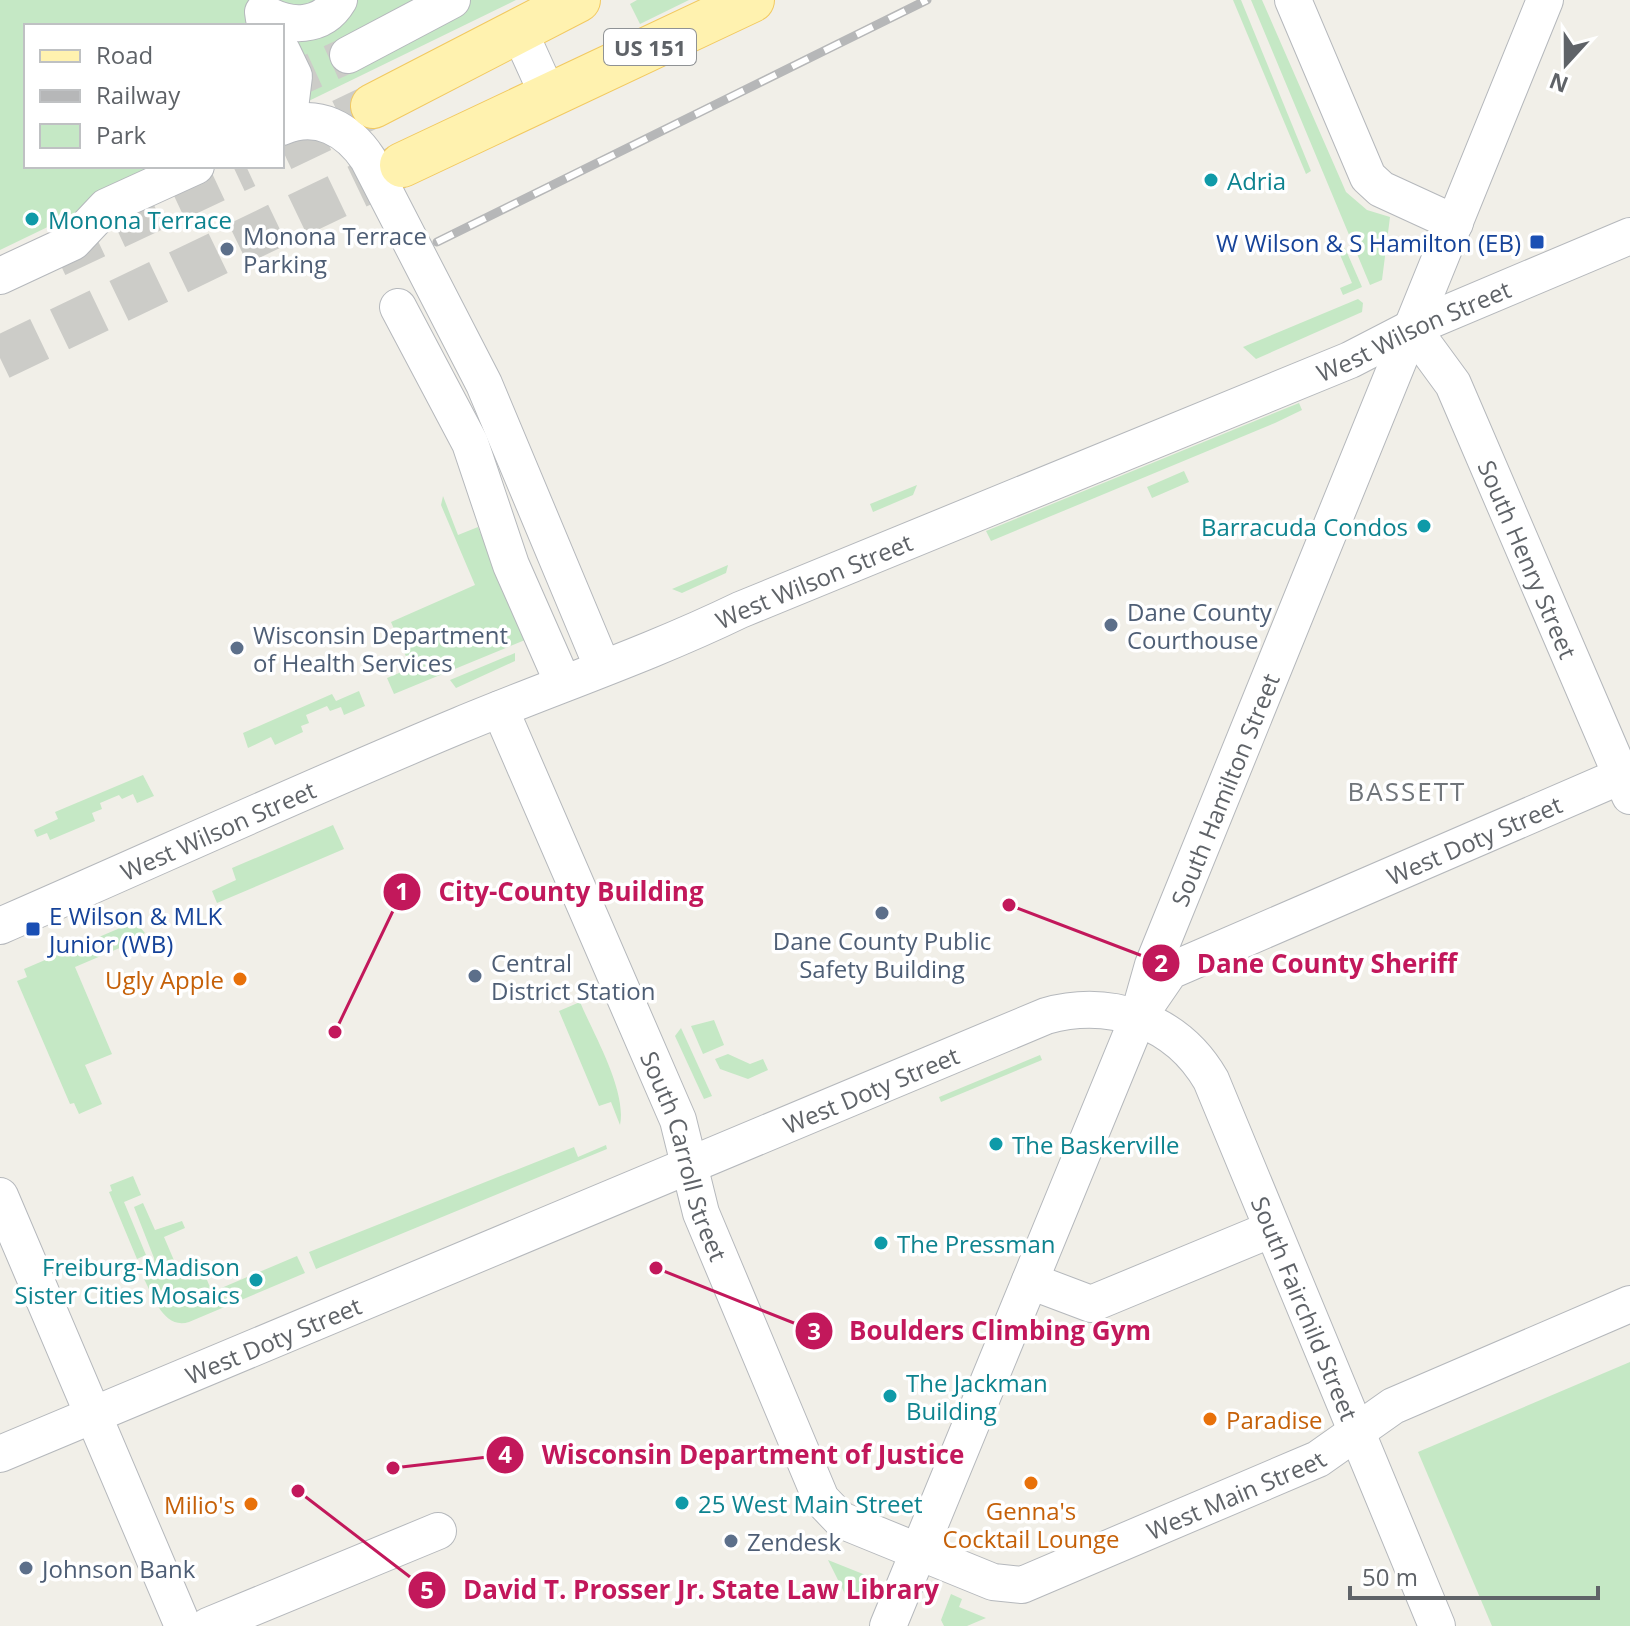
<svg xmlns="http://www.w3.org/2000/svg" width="1630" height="1626" font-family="'Open Sans',sans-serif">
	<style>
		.green { fill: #c5e8c5 }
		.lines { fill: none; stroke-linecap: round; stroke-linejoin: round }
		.minor-tunnel { stroke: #ccccc8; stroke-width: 36; stroke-dasharray: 36 18; stroke-linecap: butt }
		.major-tunnel { stroke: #ccccc8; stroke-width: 44; stroke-dasharray: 44 22; stroke-linecap: butt }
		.minor-casing { stroke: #b5b8bc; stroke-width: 38 }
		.major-casing { stroke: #f2c960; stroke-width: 46 }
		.minor { stroke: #fff; stroke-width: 36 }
		.major { stroke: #fff2af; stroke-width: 44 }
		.rail-casing { stroke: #b6b7b8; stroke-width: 9 }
		.rail { stroke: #fff; stroke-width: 6; stroke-dasharray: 18; stroke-linecap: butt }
		.culture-dot { fill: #0f9aa8; stroke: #fff; stroke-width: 3 }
		.transit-dot { fill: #1a4fb4; stroke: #fff; stroke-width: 3 }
		.service-dot { fill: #5c6f8a; stroke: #fff; stroke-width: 3 }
		.food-dot { fill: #e8710a; stroke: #fff; stroke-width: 3 }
		.labels { text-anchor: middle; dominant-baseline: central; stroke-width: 7; stroke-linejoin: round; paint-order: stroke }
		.shield { fill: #fff; stroke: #8f9295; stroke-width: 2 }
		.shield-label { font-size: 22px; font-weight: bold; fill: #5f6368 }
		.culture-label { font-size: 24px; fill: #0d838f; stroke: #fff; text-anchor: start }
		.service-label { font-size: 24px; fill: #4e5e75; stroke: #fff; text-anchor: start }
		.transit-label { font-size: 24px; fill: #164399; stroke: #fff; text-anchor: end }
		.street-label { font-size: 24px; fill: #5f6368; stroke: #fff }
		.food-label { font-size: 24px; fill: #c56008; stroke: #fff; text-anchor: end }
		.neighbourhood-label { font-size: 26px; letter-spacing: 2px; fill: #70757a; stroke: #fff }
		.leader { fill: none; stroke: #c2185b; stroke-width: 3 }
		.callout-dot { fill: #c2185b; stroke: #fff; stroke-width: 3 }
		.mark-label { font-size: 24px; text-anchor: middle; font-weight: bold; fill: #fff }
		.callout-label { font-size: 26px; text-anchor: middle; font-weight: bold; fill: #c2185b; stroke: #fff; stroke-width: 7; stroke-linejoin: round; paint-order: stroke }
	</style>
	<rect width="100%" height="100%" fill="#f1efe8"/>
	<g class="green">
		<polygon points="0,0 516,0 282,114 282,26 26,26 26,166 174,166 0,250"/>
		<polygon points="637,0 689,0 640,24 630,4"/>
		<polygon points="1233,0 1241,0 1311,171 1306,174"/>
		<polygon points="1251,0 1262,0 1346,192 1367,210 1390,217 1382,280 1370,285"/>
		<polygon points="1345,248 1362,287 1343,295 1340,288 1352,283 1338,250"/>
		<polygon points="1358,299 1363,303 1362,312 1256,359 1243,347"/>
		<polygon points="1299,403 1302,410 1275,423 991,541 986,531"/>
		<polygon points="1184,471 1189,482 1152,498 1147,487"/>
		<polygon points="917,485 913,495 873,512 870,504"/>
		<polygon points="443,496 458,535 478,527 525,640 394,694 387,678 411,668 391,622 475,585 441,505"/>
		<polygon points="728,565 726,573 682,593 672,589"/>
		<polygon points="515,653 515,661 456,688 450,680"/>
		<polygon points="359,691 365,706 344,715 341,707 330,711 327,706 306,715 309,723 301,726 303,732 275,745 271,737 248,748 243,733 332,694 336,701"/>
		<polygon points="143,775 154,796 137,803 133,794 122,799 119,795 100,803 102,809 92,813 95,821 50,840 47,833 37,837 34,830 58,819 55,812"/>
		<polygon points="333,825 344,849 217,903 212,891 236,880 232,868"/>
		<polygon points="126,911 145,933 135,938 136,941 75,967 112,1054 85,1065 102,1104 79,1114 74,1103 70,1104 17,981 27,977 24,969 120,928 115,916"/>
		<path d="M580 1002C594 1035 627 1091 620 1125L611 1102 599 1106 559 1011Z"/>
		<polygon points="714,1020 724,1045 703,1054 691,1026"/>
		<polygon points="681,1028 712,1096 704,1099 675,1036"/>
		<polygon points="728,1054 750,1064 763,1059 768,1070 748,1079 720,1069 715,1059"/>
		<polygon points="1040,1055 1042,1060 941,1102 939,1097"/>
		<polygon points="606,1145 607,1149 316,1269 309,1252 574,1147 578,1157"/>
		<polygon points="133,1176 141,1195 124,1202 146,1255 137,1259 109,1192 112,1191 110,1185"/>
		<path d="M143 1203 155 1230 182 1221 185 1228 164 1237 179 1272 200 1263 212 1292 297 1256 305 1273 189 1322C164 1330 153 1296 144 1279L155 1268 154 1258 134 1207Z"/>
		<polygon points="1630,1362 1630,1626 1492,1626 1418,1452"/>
		<polygon points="828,1560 868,1576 861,1591 847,1598"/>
		<polygon points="951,1594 962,1599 959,1607 986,1618 967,1626 944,1626 941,1620"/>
	</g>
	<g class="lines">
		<polyline class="minor-tunnel" points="282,85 348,55"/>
		<g class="major-tunnel">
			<polyline points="282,149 373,106"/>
			<polyline points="56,255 246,166"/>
			<polyline points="0,358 402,165"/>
		</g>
		<g class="minor-casing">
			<g id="minor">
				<polyline points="1293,0 1368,177 1381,189 1455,223"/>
				<path d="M264 19 263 12C288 28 322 29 339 0"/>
				<polyline points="519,31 548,95"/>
				<polyline points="282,51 294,76 288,124"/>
				<polyline points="348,55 452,0"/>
				<path d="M282 127C317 111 349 130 368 159L484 384 602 666"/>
				<polyline points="0,276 73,242 106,207 196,166"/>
				<polyline points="398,307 470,443 511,565 563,683"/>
				<path id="s1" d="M1412 328 1453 384 1630 796"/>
				<path id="s2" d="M500 709 678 1120 701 1213 821 1499 841 1520 993 1582 1022 1585 1318 1459 1393 1406 1630 1304"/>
				<path id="s3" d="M0 926C154 859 306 789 460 725 554 686 649 654 740 610L1350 360 1412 328 1630 236"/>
				<path id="s4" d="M1148 1003 1170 971 1630 772"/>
				<polyline points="0,1196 183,1626"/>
				<polyline points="1030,1281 1091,1304 1272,1229"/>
				<path id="s5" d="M0 1454 1046 1016C1111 998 1177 1021 1211 1080L1437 1626"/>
				<polyline points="208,1626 438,1531"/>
				<path id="s6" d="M888 1626 1138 1018 1153 965 1545 0"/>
			</g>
		</g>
		<g class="major-casing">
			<g id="major">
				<polyline points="373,106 578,0"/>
				<polyline points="402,165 752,0"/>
			</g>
		</g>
		<use href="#minor" class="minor"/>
		<use href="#major" class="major"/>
		<g class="rail-casing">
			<polyline id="rail" points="437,242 927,0"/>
		</g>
		<use href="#rail" class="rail"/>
	</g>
	<g class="culture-dot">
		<circle cx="1211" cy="180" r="8"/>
		<circle cx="32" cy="219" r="8"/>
		<circle cx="1424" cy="526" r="8"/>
		<circle cx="996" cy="1144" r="8"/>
		<circle cx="881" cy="1243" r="8"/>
		<circle cx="256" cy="1280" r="8"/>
		<circle cx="890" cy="1396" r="8"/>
		<circle cx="682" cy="1503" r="8"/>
	</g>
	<g class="transit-dot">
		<rect x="1529" y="234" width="16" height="16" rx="4"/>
		<rect x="25" y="921" width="16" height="16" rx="4"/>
	</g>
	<g class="service-dot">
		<circle cx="227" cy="249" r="8"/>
		<circle cx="1111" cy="625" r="8"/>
		<circle cx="237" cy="648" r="8"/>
		<circle cx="882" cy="913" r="8"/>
		<circle cx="475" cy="976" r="8"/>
		<circle cx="731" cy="1541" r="8"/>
		<circle cx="26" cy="1568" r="8"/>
	</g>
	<g class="food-dot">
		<circle cx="240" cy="979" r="8"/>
		<circle cx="1210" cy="1419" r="8"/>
		<circle cx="1031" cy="1483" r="8"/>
		<circle cx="251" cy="1504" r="8"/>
	</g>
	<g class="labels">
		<rect class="shield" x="604" y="29" width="92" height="36" rx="6"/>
		<g class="shield-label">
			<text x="650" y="47">US 151</text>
		</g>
		<g class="culture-label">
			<text x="1227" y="180">Adria</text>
			<text x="48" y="219">Monona Terrace</text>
			<text x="1408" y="526" text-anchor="end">Barracuda Condos</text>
			<text x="1012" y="1144">The Baskerville</text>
			<text x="897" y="1243">The Pressman</text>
			<text x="240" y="1266" text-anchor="end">Freiburg-Madison<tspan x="240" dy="28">Sister Cities Mosaics</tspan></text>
			<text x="906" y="1382">The Jackman<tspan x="906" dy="28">Building</tspan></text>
			<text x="698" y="1503">25 West Main Street</text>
		</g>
		<g class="service-label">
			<text x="243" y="235">Monona Terrace<tspan x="243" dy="28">Parking</tspan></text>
			<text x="1127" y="611">Dane County<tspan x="1127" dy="28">Courthouse</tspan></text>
			<text x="253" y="634">Wisconsin Department<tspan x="253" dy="28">of Health Services</tspan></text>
			<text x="882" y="940" text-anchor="middle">Dane County Public<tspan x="882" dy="28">Safety Building</tspan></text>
			<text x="491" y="962">Central<tspan x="491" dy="28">District Station</tspan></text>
			<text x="747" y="1541">Zendesk</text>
			<text x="42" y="1568">Johnson Bank</text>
		</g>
		<g class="transit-label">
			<text x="1521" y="242">W Wilson &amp; S Hamilton (EB)</text>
			<text x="49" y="915" text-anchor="start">E Wilson &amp; MLK<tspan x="49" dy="28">Junior (WB)</tspan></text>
		</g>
		<g class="street-label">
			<text stroke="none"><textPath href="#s3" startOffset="1534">West Wilson Street</textPath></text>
			<text stroke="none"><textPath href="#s1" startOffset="260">South Henry Street</textPath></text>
			<text stroke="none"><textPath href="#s3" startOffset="884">West Wilson Street</textPath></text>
			<text stroke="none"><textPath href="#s6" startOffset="902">South Hamilton Street</textPath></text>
			<text stroke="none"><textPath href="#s3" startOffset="238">West Wilson Street</textPath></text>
			<text stroke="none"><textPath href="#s4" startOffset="370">West Doty Street</textPath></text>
			<text stroke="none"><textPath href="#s5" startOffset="944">West Doty Street</textPath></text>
			<text stroke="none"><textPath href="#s2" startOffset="484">South Carroll Street</textPath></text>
			<text stroke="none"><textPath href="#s5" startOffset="1572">South Fairchild Street</textPath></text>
			<text stroke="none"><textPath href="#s5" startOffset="296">West Doty Street</textPath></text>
			<text stroke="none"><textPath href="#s2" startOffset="1308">West Main Street</textPath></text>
		</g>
		<g class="food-label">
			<text x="224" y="979">Ugly Apple</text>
			<text x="1226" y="1419" text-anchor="start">Paradise</text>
			<text x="235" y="1504">Milio's</text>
			<text x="1031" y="1510" text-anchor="middle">Genna's<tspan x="1031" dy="28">Cocktail Lounge</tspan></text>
		</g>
		<g class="neighbourhood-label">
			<text x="1407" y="791">BASSETT</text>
		</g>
	</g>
	<path class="leader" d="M335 1032L402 892M1009 905L1161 963M656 1268L814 1331M393 1468L505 1455M298 1491L427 1590"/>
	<g class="callout-dot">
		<circle cx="335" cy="1032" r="8"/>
		<circle cx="1009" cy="905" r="8"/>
		<circle cx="656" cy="1268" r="8"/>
		<circle cx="393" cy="1468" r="8"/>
		<circle cx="298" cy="1491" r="8"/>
		<circle cx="402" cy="892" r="20"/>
		<circle cx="1161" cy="963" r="20"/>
		<circle cx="814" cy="1331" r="20"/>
		<circle cx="505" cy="1455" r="20"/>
		<circle cx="427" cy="1590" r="20"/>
	</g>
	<g class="mark-label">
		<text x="402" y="900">1</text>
		<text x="1161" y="972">2</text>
		<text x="814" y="1340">3</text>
		<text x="505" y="1463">4</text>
		<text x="427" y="1599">5</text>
	</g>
	<g class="callout-label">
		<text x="571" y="901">City-County Building</text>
		<text x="1327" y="973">Dane County Sheriff</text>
		<text x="1000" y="1340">Boulders Climbing Gym</text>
		<text x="753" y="1464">Wisconsin Department of Justice</text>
		<text x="701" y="1599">David T. Prosser Jr. State Law Library</text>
	</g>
	<rect x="24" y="24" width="260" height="144" fill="#ffffff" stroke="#bfc1c3" stroke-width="2"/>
	<rect x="40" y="50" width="40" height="12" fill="#fff2af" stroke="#bfc1c3" stroke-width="2"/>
	<text x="96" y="64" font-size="24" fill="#5f6368">Road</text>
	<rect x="40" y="90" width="40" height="12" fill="#b6b7b8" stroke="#bfc1c3" stroke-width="2"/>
	<text x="96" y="104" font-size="24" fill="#5f6368">Railway</text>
	<rect x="40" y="124" width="40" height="24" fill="#c5e8c5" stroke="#bfc1c3" stroke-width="2"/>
	<text x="96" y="144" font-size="24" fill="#5f6368">Park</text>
	<g transform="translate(1566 64) rotate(201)" stroke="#ffffff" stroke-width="6" paint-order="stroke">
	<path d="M0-6L14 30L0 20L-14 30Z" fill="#5f6368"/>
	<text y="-12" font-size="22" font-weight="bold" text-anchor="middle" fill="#5f6368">N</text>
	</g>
	<path d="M1350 1586v12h248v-12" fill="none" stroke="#5f6368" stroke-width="4"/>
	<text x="1362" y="1586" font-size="24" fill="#5f6368" stroke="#ffffff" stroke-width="6" paint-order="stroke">50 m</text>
</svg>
